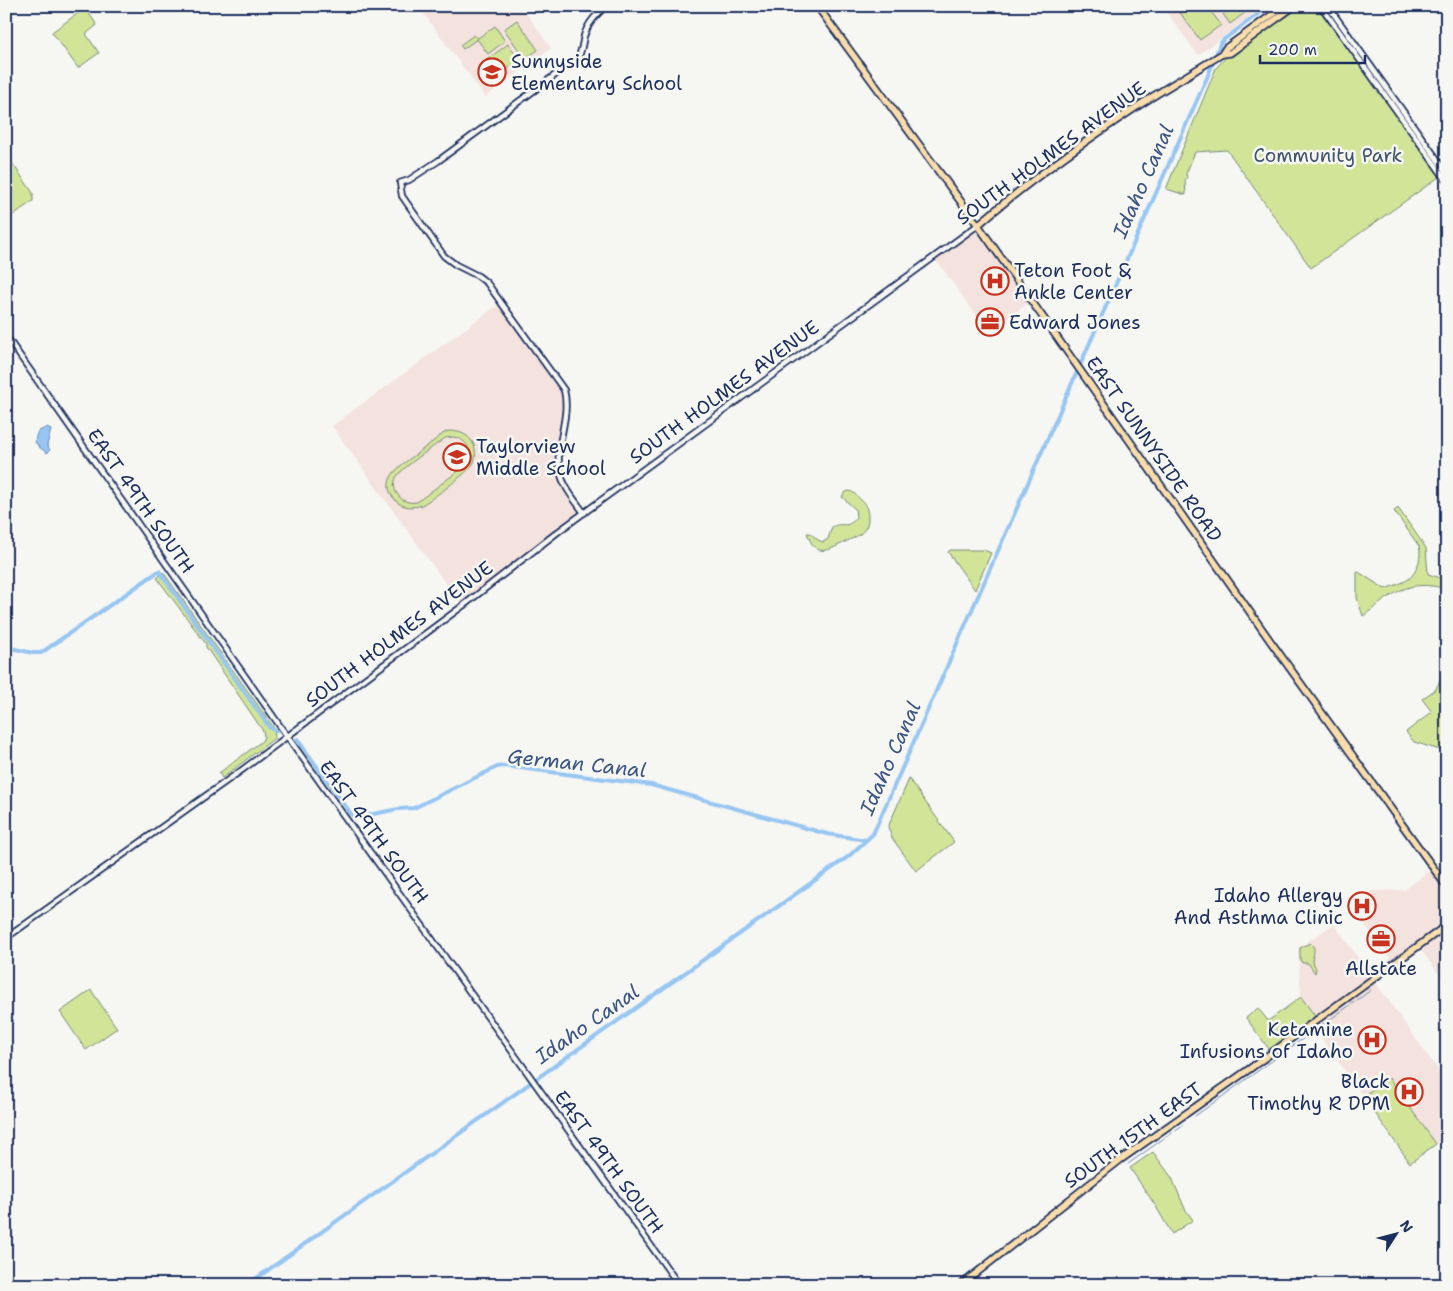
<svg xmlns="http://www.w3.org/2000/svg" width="1453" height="1291" font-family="'Shantell Sans',sans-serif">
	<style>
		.built { fill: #f4e2de }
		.green { fill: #d1e498; stroke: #768a7b; fill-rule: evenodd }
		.water { fill: #97c6f2; stroke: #658ab7 }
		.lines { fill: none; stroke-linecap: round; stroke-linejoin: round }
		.stream { stroke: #658ab7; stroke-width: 1 }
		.canal { stroke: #97c6f2; stroke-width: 4 }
		.minor-casing { stroke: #1b2f5e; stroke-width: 8 }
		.major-casing { stroke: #1b2f5e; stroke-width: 9 }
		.minor { stroke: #f6f6f2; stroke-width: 4.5 }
		.major { stroke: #faddab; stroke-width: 5.5 }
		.labels { text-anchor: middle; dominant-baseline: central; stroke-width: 5; stroke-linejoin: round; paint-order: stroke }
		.poi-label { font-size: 19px; fill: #1b2f5e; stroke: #f6f6f2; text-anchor: start }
		.street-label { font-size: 19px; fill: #1b2f5e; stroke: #f6f6f2 }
		.park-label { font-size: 19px; fill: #3f536a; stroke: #f6f6f2 }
		.water-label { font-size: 20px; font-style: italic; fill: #3a5583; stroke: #f6f6f2 }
	</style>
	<rect width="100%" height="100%" fill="#f6f6f2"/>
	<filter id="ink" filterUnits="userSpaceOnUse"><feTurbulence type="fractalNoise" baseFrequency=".02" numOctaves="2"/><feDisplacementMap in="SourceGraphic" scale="10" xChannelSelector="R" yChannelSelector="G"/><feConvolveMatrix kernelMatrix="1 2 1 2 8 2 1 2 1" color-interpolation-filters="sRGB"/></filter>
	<g filter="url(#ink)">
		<g class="built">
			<polygon points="418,6 521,6 551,48 485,97"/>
			<polygon points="1162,6 1265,6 1198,55"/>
			<polygon points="978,225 1031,301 988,332 934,257"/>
			<polygon points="502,302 564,390 566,398 560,453 562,479 584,513 462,606 332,426"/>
			<polygon points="1447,856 1447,985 1418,946 1394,964 1351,906 1372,891 1405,890"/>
			<polygon points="1334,924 1443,1077 1447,1075 1447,1136 1436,1144 1389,1078 1363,1096 1311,1024 1318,1020 1301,997 1298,948"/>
		</g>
		<g class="green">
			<polygon points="1175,6 1207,6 1221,25 1200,40"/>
			<polygon points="1234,6 1254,6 1230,24 1223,14"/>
			<polygon points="1303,6 1316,6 1442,175 1311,268 1227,150 1195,152 1186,174 1187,177 1185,180 1186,195 1166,189 1216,68 1230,53"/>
			<polygon points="85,8 97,25 86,34 99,53 78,68 52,32"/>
			<polygon points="517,20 538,50 525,59 504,29"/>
			<polygon points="495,26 505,41 488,54 477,39 463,49 460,45 474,35 478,38"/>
			<polygon points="508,44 519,60 497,77 485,61"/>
			<polygon points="6,154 33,193 33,201 6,220"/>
			<path d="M449 431C459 431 468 434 473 443 476 449 476 456 474 462 470 472 432 499 422 505 413 508 403 508 396 501 377 480 400 466 415 455 425 448 434 440 444 433ZM453 437C468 439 474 453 465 466L417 502C410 503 403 502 399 496 394 491 393 484 396 478 402 467 434 447 445 438Z"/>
			<path d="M849 491C854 492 857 496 861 500 866 504 868 511 868 517 869 533 855 537 843 543 826 552 815 557 807 533H810L818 540 823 542 828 539 832 527C842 521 847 530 856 518L855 509 842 497 844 493Z"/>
			<path d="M1398 508 1426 548 1428 574 1447 580V589C1406 578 1394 594 1363 616L1357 598V571L1385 589C1392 586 1405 583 1411 577 1418 569 1422 556 1419 546L1394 511Z"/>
			<polygon points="950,550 984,550 991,553 975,590 948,552"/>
			<polygon points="163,572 274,728 275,738 222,778 219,773 262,741 264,736 263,731 206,647 206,644 157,578"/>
			<polygon points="1447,664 1447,744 1440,750 1414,742 1406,732 1432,712 1422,699 1436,689"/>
			<polygon points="909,779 954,842 916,871 892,838 888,827"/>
			<path d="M1310 943C1317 948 1313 954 1312 961L1316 968 1315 973 1308 963H1302L1300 959V948Z"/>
			<polygon points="91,990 117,1028 86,1050 60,1012"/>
			<polygon points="1301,997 1318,1020 1272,1053 1246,1018 1258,1008 1268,1021"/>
			<polygon points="1389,1078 1436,1144 1410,1163 1363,1096"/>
			<polygon points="1153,1152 1172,1178 1185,1209 1193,1220 1172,1234 1155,1205 1130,1168"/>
		</g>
		<path class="water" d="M48 427 51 430 47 445 50 450 47 453 39 447 35 442C37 429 38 432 48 427Z"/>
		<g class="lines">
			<g class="stream">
				<polyline points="1195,1116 1371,990"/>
				<polyline points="1128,1164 1184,1124"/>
			</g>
			<g class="canal">
				<polyline points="6,647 33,653 41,653 159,571 270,728 276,731"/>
				<polyline points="297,739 354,818 398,809 414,808 497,767 504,766 651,785 827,834 866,840"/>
				<polyline points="247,1285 849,856 873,834 1209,73 1220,44 1223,40 1269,6"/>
			</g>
			<g class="minor-casing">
				<g id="minor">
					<polyline points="1321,6 1447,181"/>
					<polyline points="1328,6 1447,173"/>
					<polyline points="6,336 287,736 679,1285"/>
					<path d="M584 513C575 500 564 488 560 472 554 445 571 418 564 390L487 283 478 276 456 265 444 256 402 196 400 183 409 180 438 161 577 59C582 53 582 44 584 36 588 23 596 15 606 6"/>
					<polyline points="6,938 242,770 464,605 559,531 978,225"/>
				</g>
			</g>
			<g class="major-casing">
				<g id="major">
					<polyline points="817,6 978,225 1271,642 1447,887"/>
					<polyline points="1222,54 1226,48 1284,6"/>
					<path d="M978 225C1028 181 1085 141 1141 104 1167 87 1195 71 1222 54L1230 53 1294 6"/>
					<polyline points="961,1285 1120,1160 1248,1070 1447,925"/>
				</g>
			</g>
			<use href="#minor" class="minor"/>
			<use href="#major" class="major"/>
		</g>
	</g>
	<defs>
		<g id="school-ring" transform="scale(1.4375)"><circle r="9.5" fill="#f6f6f2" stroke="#c8321e" stroke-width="1.5"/><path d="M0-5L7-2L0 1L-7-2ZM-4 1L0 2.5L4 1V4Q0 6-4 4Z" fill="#c8321e"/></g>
		<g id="hospital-ring" transform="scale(1.4375)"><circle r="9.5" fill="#f6f6f2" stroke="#c8321e" stroke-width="1.5"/><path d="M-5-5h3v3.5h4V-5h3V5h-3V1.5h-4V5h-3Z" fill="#c8321e"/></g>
		<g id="office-ring" transform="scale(1.4375)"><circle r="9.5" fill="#f6f6f2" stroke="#c8321e" stroke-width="1.5"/><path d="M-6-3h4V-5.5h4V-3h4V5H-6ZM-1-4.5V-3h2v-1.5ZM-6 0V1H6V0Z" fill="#c8321e"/></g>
	</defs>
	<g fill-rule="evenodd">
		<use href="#school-ring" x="492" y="72"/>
		<use href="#hospital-ring" x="995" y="281"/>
		<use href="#office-ring" x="990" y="322"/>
		<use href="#school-ring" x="457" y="457"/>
		<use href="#hospital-ring" x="1362" y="906"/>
		<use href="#office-ring" x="1381" y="939"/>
		<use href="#hospital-ring" x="1372" y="1040"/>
		<use href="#hospital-ring" x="1409" y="1092"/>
	</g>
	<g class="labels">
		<g class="poi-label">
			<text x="511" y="61">Sunnyside<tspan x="511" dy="22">Elementary School</tspan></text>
			<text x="1014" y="270">Teton Foot &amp;<tspan x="1014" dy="22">Ankle Center</tspan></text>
			<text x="1009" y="322">Edward Jones</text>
			<text x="476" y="446">Taylorview<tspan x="476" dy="22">Middle School</tspan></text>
			<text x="1343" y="895" text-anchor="end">Idaho Allergy<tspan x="1343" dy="22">And Asthma Clinic</tspan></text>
			<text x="1381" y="968" text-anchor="middle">Allstate</text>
			<text x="1353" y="1029" text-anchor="end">Ketamine<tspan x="1353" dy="22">Infusions of Idaho</tspan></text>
			<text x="1390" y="1081" text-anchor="end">Black<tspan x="1390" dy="22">Timothy R DPM</tspan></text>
		</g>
		<g class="street-label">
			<text transform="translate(1051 153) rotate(-36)">SOUTH HOLMES AVENUE</text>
			<text transform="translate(724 392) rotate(-36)">SOUTH HOLMES AVENUE</text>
			<text transform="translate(1154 449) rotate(55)">EAST SUNNYSIDE ROAD</text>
			<text transform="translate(141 501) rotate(55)">EAST 49TH SOUTH</text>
			<text transform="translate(399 634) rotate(-37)">SOUTH HOLMES AVENUE</text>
			<text transform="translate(374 832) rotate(54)">EAST 49TH SOUTH</text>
			<text transform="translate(1133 1135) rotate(-36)">SOUTH 15TH EAST</text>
			<text transform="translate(609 1162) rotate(54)">EAST 49TH SOUTH</text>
		</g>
		<g class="park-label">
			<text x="1328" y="155">Community Park</text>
		</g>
		<g class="water-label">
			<text transform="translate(1143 181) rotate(-66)">Idaho Canal</text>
			<text transform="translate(890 758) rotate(-66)">Idaho Canal</text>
			<text transform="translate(577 763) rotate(6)">German Canal</text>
			<text transform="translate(587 1024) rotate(-35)">Idaho Canal</text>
		</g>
	</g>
	<rect width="1453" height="1291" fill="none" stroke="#f6f6f2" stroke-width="25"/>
	<rect x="12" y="12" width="1428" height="1266" fill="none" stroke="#1b2f5e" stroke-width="2" filter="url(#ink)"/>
	<g transform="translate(1396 1234) rotate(54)" stroke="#f6f6f2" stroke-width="4" paint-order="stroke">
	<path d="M0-4L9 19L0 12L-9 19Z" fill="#1b2f5e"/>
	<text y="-8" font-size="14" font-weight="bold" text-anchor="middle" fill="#1b2f5e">N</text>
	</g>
	<path d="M1260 55v8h105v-8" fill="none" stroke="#1b2f5e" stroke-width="2.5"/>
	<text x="1268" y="55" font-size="15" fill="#1b2f5e" stroke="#f6f6f2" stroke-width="4" paint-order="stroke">200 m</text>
</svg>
